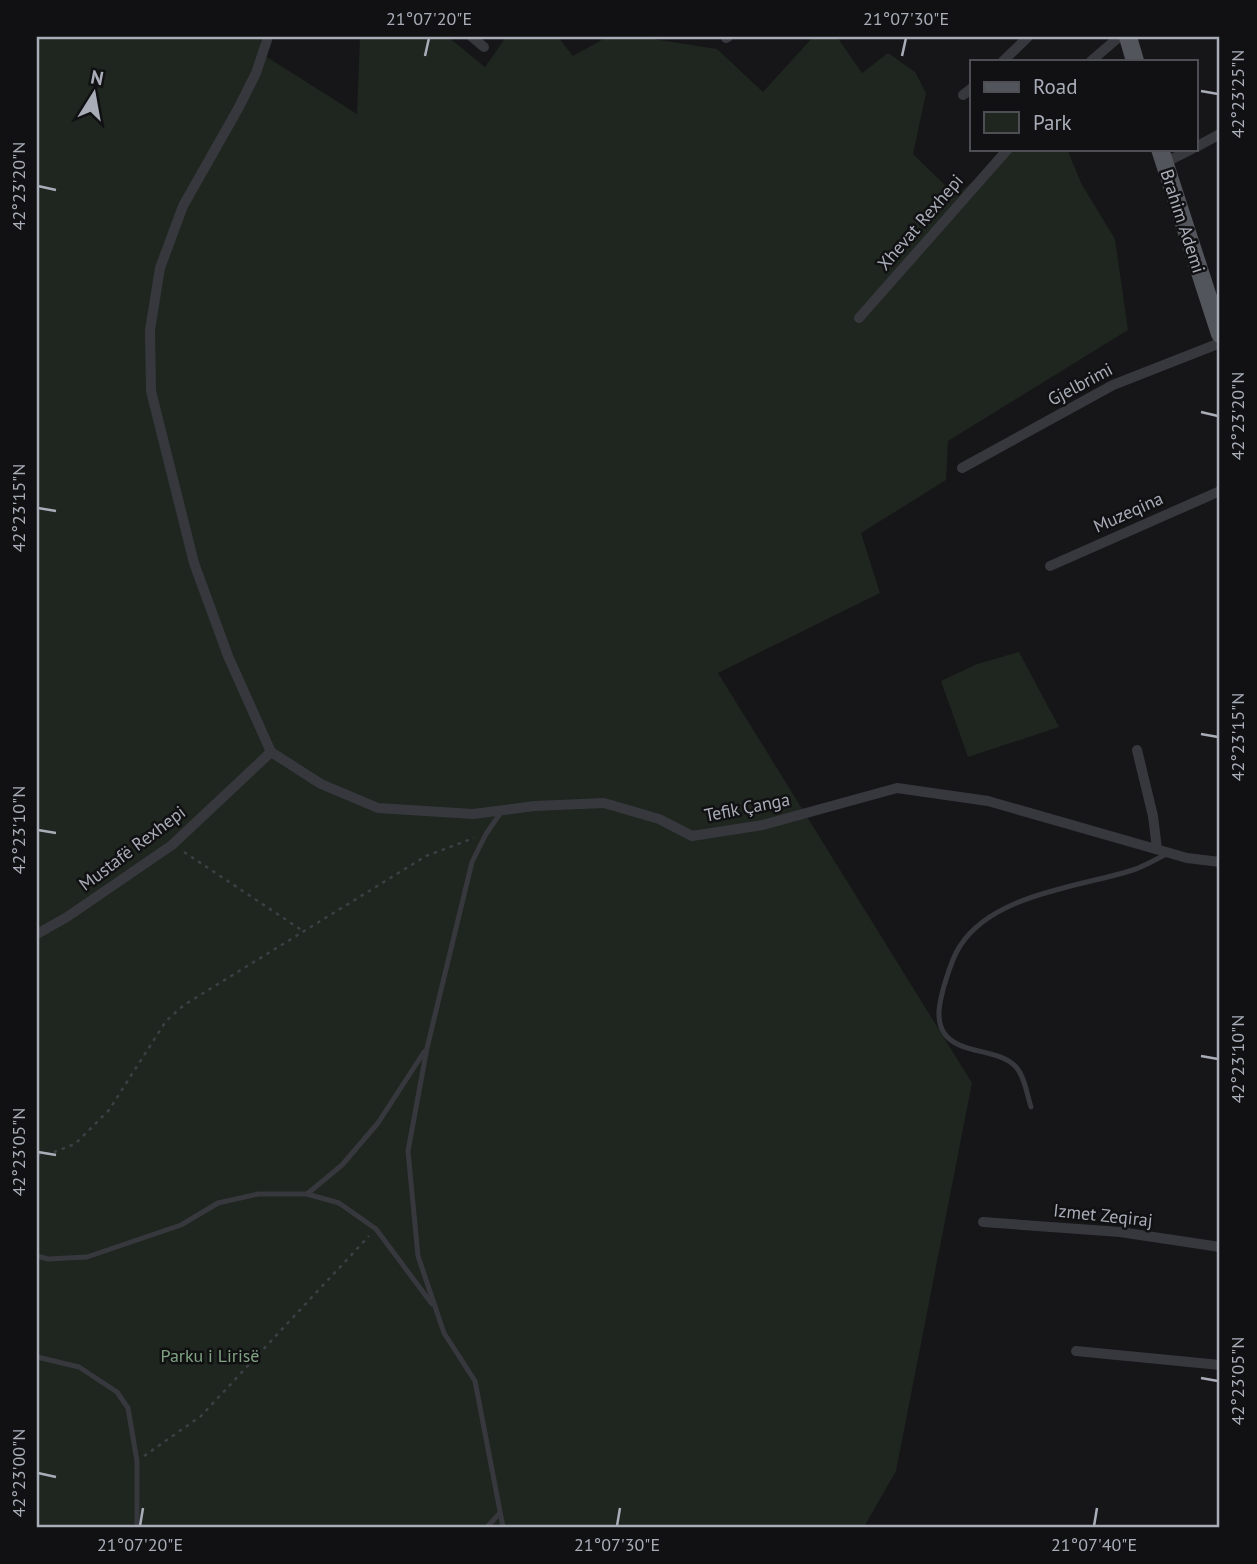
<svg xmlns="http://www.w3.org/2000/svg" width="1257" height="1564" font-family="'PT Sans',sans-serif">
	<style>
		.green { fill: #1e261f }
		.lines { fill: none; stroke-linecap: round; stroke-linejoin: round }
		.path { stroke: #3d3f44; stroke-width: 2.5; stroke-dasharray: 3.5 5; stroke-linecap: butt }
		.lane { stroke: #37383d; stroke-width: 5 }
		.street { stroke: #37383d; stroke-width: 10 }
		.primary { stroke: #53555c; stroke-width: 18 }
		.ticks { fill: none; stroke: #a8adb8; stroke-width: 2.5 }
		.labels { text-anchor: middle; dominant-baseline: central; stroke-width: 5; stroke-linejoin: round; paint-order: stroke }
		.street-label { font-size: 18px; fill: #a8adb8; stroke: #111113 }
		.park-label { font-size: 18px; fill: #7fa381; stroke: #111113 }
		.neatline { fill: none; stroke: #a8adb8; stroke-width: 2.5 }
		.ticks-label { font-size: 18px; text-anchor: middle; fill: #a8adb8 }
	</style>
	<rect width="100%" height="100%" fill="#161618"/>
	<g class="green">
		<polygon points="37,37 262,37 259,52 357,114 360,37 448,37 485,67 506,37 558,37 573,56 607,37 641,37 717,49 763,92 813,37 837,37 862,73 888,53 915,72 926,93 913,154 956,196 1010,149 1067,149 1082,185 1115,239 1128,330 948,441 946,480 861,533 880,593 718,673 972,1083 896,1471 864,1527 37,1527"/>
		<polygon points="1019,652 1059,727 968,757 941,681 977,664"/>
	</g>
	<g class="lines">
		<g class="path">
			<polyline points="184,852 303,931"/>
			<polyline points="37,1155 54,1152 75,1144 109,1110 166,1021 184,1005 426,856 474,838"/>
			<polyline points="144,1456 201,1416 369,1236"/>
		</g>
		<g class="lane">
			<polyline points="501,812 486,834 472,862 427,1048 408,1151 418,1256 444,1333 475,1381 503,1527"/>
			<path d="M1031 1107C1027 1095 1025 1077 1016 1067 999 1048 959 1055 944 1033 935 1019 940 1001 944 986 948 973 952 958 960 946 993 894 1079 887 1133 870 1145 866 1156 859 1167 854"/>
			<polyline points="307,1194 342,1165 378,1123 424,1052"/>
			<polyline points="37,1256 48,1259 87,1257 181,1225 218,1203 258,1194 307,1194 339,1203 376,1229 432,1304"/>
			<polyline points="37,1357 79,1367 117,1392 128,1408 137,1461 137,1527"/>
			<polyline points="487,1527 500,1513"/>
		</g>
		<g class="street">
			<polyline points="268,37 256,73 239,107 183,206 160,268 150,330 151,391 194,563 228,656 271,752"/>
			<polyline points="472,37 484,47"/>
			<polyline points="726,38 728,37"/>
			<polyline points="1003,61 1028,37"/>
			<polyline points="1091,61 1119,37"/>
			<polyline points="963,95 972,88"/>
			<polyline points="1196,147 1220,134"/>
			<polyline points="1164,163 1192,149"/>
			<polyline points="859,318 1008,149"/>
			<polyline points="962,468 1113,385 1220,343"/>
			<polyline points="1050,566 1220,491"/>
			<polyline points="1137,750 1153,816 1157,849"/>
			<polyline points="271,752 321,784 378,808 473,814 535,806 604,803 659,819 692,836 763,825 897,788 988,801 1187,858 1220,862"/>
			<polyline points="37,934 67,917 172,845 271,752"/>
			<polyline points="983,1222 1120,1232 1220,1247"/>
			<polyline points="1076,1351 1220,1365"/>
		</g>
		<g class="primary">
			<polyline points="1128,37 1135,61"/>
			<polyline points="1160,149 1220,334"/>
		</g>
	</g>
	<path class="ticks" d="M425 56 429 38M902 56 906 38M1201 91 1218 94M38 186 56 190M1201 412 1218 416M38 508 56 511M1201 734 1218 737M38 830 56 833M1201 1056 1218 1059M38 1152 56 1155M1201 1378 1218 1381M38 1473 56 1477M140 1526 143 1508M617 1526 620 1508M1094 1526 1097 1508"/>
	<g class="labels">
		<g class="street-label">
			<text transform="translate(1183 221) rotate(72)">Brahim Ademi</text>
			<text transform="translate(920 222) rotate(-49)">Xhevat Rexhepi</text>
			<text transform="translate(1080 384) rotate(-28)">Gjelbrimi</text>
			<text transform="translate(1128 512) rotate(-24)">Muzeqina</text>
			<text transform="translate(747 807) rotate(-11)">Tefik Çanga</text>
			<text transform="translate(132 848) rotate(-37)">Mustafë Rexhepi</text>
			<text transform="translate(1103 1215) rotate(6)">Izmet Zeqiraj</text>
		</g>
		<g class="park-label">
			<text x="210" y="1355">Parku i Lirisë</text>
		</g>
	</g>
	<rect width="1257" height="1564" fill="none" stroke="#111113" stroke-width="77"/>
	<rect x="970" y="60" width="228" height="91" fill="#111113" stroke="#4d4f55" stroke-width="2"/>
	<rect x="984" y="82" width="35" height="10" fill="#53555c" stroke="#4d4f55" stroke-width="2"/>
	<text x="1033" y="94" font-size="21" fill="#a8adb8">Road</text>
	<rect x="984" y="112" width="35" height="21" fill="#1e261f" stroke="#4d4f55" stroke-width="2"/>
	<text x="1033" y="130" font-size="21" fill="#a8adb8">Park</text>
	<g transform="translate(94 94) rotate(11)" stroke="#111113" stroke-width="5" paint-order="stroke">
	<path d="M0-5L12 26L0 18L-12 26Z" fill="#a8adb8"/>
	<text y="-10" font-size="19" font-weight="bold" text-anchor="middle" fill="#a8adb8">N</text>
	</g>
	<rect x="38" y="38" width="1180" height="1488" class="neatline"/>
	<g class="ticks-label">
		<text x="429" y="25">21°07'20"E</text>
		<text x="906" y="25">21°07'30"E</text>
		<text transform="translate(1238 94) rotate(-90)" y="6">42°23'25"N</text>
		<text transform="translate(19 186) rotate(-90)" y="6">42°23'20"N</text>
		<text transform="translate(1238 416) rotate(-90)" y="6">42°23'20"N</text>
		<text transform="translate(19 508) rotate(-90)" y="6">42°23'15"N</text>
		<text transform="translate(1238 737) rotate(-90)" y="6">42°23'15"N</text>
		<text transform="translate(19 830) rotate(-90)" y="6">42°23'10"N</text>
		<text transform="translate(1238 1059) rotate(-90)" y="6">42°23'10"N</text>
		<text transform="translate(19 1152) rotate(-90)" y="6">42°23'05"N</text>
		<text transform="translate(1238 1381) rotate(-90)" y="6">42°23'05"N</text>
		<text transform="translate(19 1473) rotate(-90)" y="6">42°23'00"N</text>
		<text x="140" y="1551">21°07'20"E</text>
		<text x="617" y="1551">21°07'30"E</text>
		<text x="1094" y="1551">21°07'40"E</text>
	</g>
</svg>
